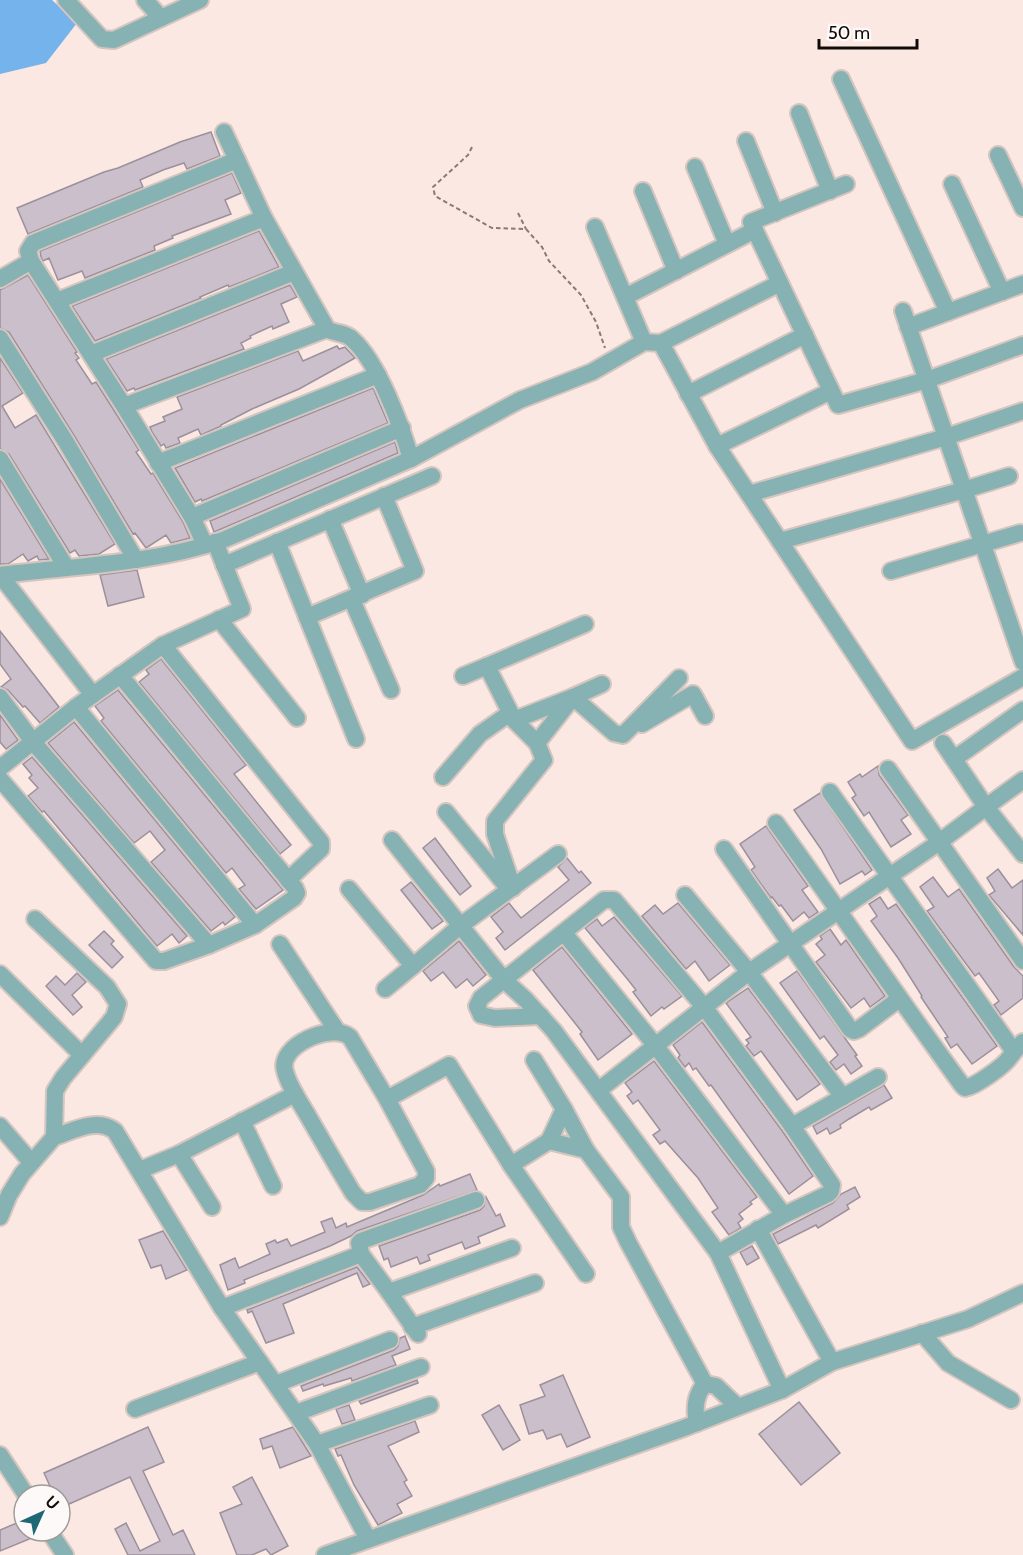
<svg xmlns="http://www.w3.org/2000/svg" width="1023" height="1555" font-family="Cabin,sans-serif">
	<style>
		.water { fill: #74b3eb }
		.building { fill: #cbbfcb; stroke: #9b909b; stroke-width: 1.5 }
		.lines { fill: none; stroke-linecap: round; stroke-linejoin: round }
		.minor-casing { stroke: #d5c5bf; stroke-width: 20 }
		.path { stroke: #877b77; stroke-width: 2; stroke-dasharray: 4.5 3; stroke-linecap: butt }
		.minor { stroke: #86b2b3; stroke-width: 16 }
	</style>
	<rect width="100%" height="100%" fill="#fbe8e2"/>
	<polygon class="water" points="0,0 52,0 77,23 46,63 0,74"/>
	<g class="building">
		<polygon points="211,132 220,156 187,169 184,163 163,170 140,180 143,187 28,234 17,208 104,172 118,168 180,142"/>
		<polygon points="232,173 241,193 225,200 231,214 172,236 173,238 154,246 155,250 85,278 82,271 58,280 49,258 43,261 41,257 40,251"/>
		<polygon points="259,231 279,267 229,287 228,285 200,297 201,298 95,341 72,306"/>
		<polygon points="28,275 77,352 75,353 79,358 76,360 92,384 96,382 115,412 139,450 136,452 151,474 153,473 183,522 190,538 171,543 166,535 146,548 135,533 133,534 75,437 9,332 0,328 0,290"/>
		<polygon points="290,285 297,297 281,304 289,322 273,329 272,326 250,336 251,338 241,343 244,349 135,390 134,388 127,391 106,359"/>
		<polygon points="337,346 339,349 345,347 355,358 299,389 252,409 221,425 221,426 201,435 198,429 178,438 180,443 166,448 164,444 161,446 152,432 150,427 165,421 163,417 182,409 177,397 298,351 303,361"/>
		<polygon points="0,358 23,393 2,406 15,428 36,415 115,544 99,554 79,556 75,550 70,553 9,454 0,449"/>
		<polygon points="373,388 388,423 202,501 201,499 195,502 175,468"/>
		<polygon points="395,442 398,453 214,532 210,521"/>
		<polygon points="0,479 49,559 39,560 37,556 28,561 23,554 8,564 0,564"/>
		<polygon points="137,570 144,597 108,606 100,575"/>
		<polygon points="0,631 59,707 40,723 25,706 23,707 8,690 1,687 11,679 0,664"/>
		<polygon points="161,659 246,765 234,774 291,845 280,854 139,682 149,674 146,670"/>
		<polygon points="118,690 283,890 256,909 239,889 245,885 232,868 226,873 101,721 104,718 95,706"/>
		<polygon points="0,715 18,740 6,749 0,742"/>
		<polygon points="74,722 235,917 225,925 223,922 211,931 151,862 165,850 150,831 134,843 48,743"/>
		<polygon points="32,757 187,936 179,943 172,934 157,946 44,811 42,812 28,796 38,788 29,778 32,775 23,764"/>
		<polygon points="878,766 879,775 908,815 901,820 911,834 891,847 869,812 864,816 852,798 856,795 848,782 860,774 862,777"/>
		<polygon points="820,793 872,870 865,875 862,871 840,884 821,849 794,810"/>
		<polygon points="766,826 808,886 802,890 818,912 809,918 804,912 793,921 781,905 779,906 772,897 771,898 751,870 755,867 740,844"/>
		<polygon points="435,838 471,886 460,895 423,848"/>
		<polygon points="567,858 579,873 581,871 591,883 505,950 496,938 503,932 491,917 509,903 521,918 539,904 569,880 558,867"/>
		<polygon points="998,869 1012,888 1023,880 1023,935 989,895 995,891 987,878"/>
		<polygon points="933,877 948,897 959,889 1014,967 1023,976 1023,998 1001,1015 994,1005 999,1001 979,973 975,976 927,911 934,907 920,887"/>
		<polygon points="411,882 443,921 432,929 401,890"/>
		<polygon points="880,897 888,909 896,904 997,1046 972,1064 957,1044 951,1048 945,1038 948,1037 921,997 922,996 898,958 871,921 877,916 869,904"/>
		<polygon points="678,903 730,965 709,981 695,961 686,969 642,916 655,905 663,914"/>
		<polygon points="614,917 682,996 664,1009 662,1007 651,1016 633,992 636,990 629,981 585,928 597,919 602,926"/>
		<polygon points="830,929 841,945 846,940 885,996 870,1007 864,998 851,1008 816,962 825,955 816,944 822,939 820,936"/>
		<polygon points="104,931 114,941 111,944 123,957 112,968 89,945"/>
		<polygon points="459,941 486,975 473,986 467,979 456,988 443,972 431,981 423,971"/>
		<polygon points="562,947 632,1034 598,1060 580,1034 582,1032 533,970"/>
		<polygon points="797,971 857,1055 855,1056 862,1066 851,1074 844,1064 836,1070 830,1062 838,1055 824,1036 820,1039 780,983"/>
		<polygon points="77,973 86,982 72,995 82,1007 73,1015 46,986 56,976 65,985"/>
		<polygon points="748,988 820,1084 797,1100 761,1051 754,1056 746,1046 749,1043 746,1040 751,1037 726,1003"/>
		<polygon points="702,1022 783,1132 813,1176 789,1194 711,1085 709,1086 696,1068 693,1070 689,1063 685,1067 678,1058 680,1055 673,1045"/>
		<polygon points="654,1061 757,1197 750,1202 752,1204 739,1214 743,1219 738,1223 741,1228 729,1235 712,1212 718,1208 698,1178 665,1141 660,1144 653,1135 660,1130 638,1100 633,1104 627,1096 632,1092 625,1083"/>
		<polygon points="884,1085 892,1098 871,1110 869,1107 849,1119 840,1125 841,1128 830,1134 827,1128 817,1134 813,1126"/>
		<polygon points="470,1174 477,1190 357,1231 351,1236 330,1246 244,1280 245,1283 228,1290 220,1265 235,1258 239,1268 270,1254 266,1244 275,1240 277,1243 287,1239 291,1246 325,1232 321,1222 332,1218 336,1228 346,1223 347,1227 423,1195 439,1184 440,1186"/>
		<polygon points="855,1187 860,1197 847,1205 849,1209 818,1228 816,1225 778,1244 773,1234 833,1203 841,1194"/>
		<polygon points="486,1197 496,1216 500,1214 505,1226 478,1237 480,1243 465,1249 462,1242 428,1255 430,1260 420,1264 417,1257 391,1267 388,1258 384,1260 379,1246 480,1210 484,1206"/>
		<polygon points="163,1231 187,1270 166,1279 161,1265 151,1268 139,1240"/>
		<polygon points="752,1246 759,1258 747,1265 740,1252"/>
		<polygon points="357,1267 370,1284 363,1287 357,1273 283,1304 294,1333 266,1343 252,1311 248,1313 247,1310"/>
		<polygon points="405,1336 410,1349 392,1356 396,1365 352,1381 351,1378 324,1386 323,1384 303,1391 301,1386 394,1350 398,1346 400,1338"/>
		<polygon points="563,1375 590,1437 567,1447 561,1434 547,1439 543,1430 529,1434 520,1405 545,1396 540,1385"/>
		<polygon points="417,1380 418,1383 361,1404 359,1401"/>
		<polygon points="799,1402 840,1453 801,1485 759,1434"/>
		<polygon points="349,1405 355,1420 342,1424 336,1409"/>
		<polygon points="499,1405 520,1440 503,1450 482,1415"/>
		<polygon points="415,1421 419,1432 388,1446 407,1480 404,1482 412,1496 397,1504 402,1513 378,1525 354,1485 341,1455 338,1456 335,1449"/>
		<polygon points="148,1427 164,1462 143,1471 173,1535 183,1530 195,1555 128,1555 115,1529 126,1523 140,1551 160,1541 130,1477 60,1508 60,1495 54,1495 44,1473"/>
		<polygon points="293,1427 311,1456 280,1468 272,1446 263,1449 260,1439"/>
		<polygon points="252,1477 288,1546 271,1555 266,1549 252,1555 237,1555 220,1513 242,1504 233,1487"/>
		<polygon points="24,1520 24,1531 39,1531 39,1535 0,1551 0,1530"/>
	</g>
	<g class="lines">
		<g class="minor-casing">
			<g id="minor">
				<polyline points="66,0 102,39 114,40 200,0"/>
				<polyline points="145,0 161,18"/>
				<polyline points="841,79 948,312"/>
				<polyline points="799,113 830,191"/>
				<polyline points="746,141 775,213"/>
				<polyline points="998,155 1023,208"/>
				<polyline points="695,167 727,244"/>
				<polyline points="846,184 751,222 838,405 927,380 1023,345"/>
				<polyline points="952,184 1002,292"/>
				<polyline points="643,191 676,271"/>
				<polyline points="595,227 644,342"/>
				<polyline points="0,279 31,261"/>
				<polyline points="625,297 755,230"/>
				<polyline points="57,301 264,218"/>
				<polyline points="903,311 1023,662"/>
				<polyline points="908,327 1023,284"/>
				<polyline points="0,338 66,442 136,560"/>
				<polyline points="661,343 780,283"/>
				<polyline points="91,354 294,272"/>
				<polyline points="688,394 805,335"/>
				<polyline points="124,406 327,329"/>
				<polyline points="717,446 831,391"/>
				<polyline points="0,459 66,567"/>
				<polyline points="411,459 520,400 592,372 644,342 661,343 717,446 912,741 1023,677"/>
				<polyline points="158,463 378,375"/>
				<polyline points="749,494 946,437 1023,411"/>
				<polyline points="192,517 402,428"/>
				<polyline points="330,519 362,595"/>
				<polyline points="780,541 964,490 1009,476"/>
				<polyline points="277,542 356,739"/>
				<polyline points="205,545 192,517 124,406 31,261 28,251 33,243 237,160"/>
				<polyline points="224,565 432,476"/>
				<polyline points="891,571 1020,533"/>
				<path d="M0 575C74 566 151 564 223 540L411 459C401 425 378 362 352 339 345 332 335 334 327 329L264 218 224 132"/>
				<polyline points="0,575 93,695"/>
				<polyline points="352,600 391,690"/>
				<polyline points="307,617 415,571 384,496"/>
				<polyline points="219,619 297,718"/>
				<polyline points="163,645 242,609 215,542"/>
				<polyline points="463,676 487,666"/>
				<polyline points="602,684 573,697 614,733 623,735 679,678"/>
				<polyline points="0,697 34,743 209,945"/>
				<polyline points="76,707 255,925"/>
				<polyline points="514,720 573,697 537,743"/>
				<polyline points="642,724 693,694 705,716"/>
				<polyline points="954,759 1023,710"/>
				<polyline points="0,768 76,707 163,645 321,842 321,849 288,880"/>
				<polyline points="888,769 1023,961"/>
				<polyline points="443,777 480,734 510,713"/>
				<polyline points="0,779 156,961 164,961 209,945 255,925 294,898 297,893 295,888 120,675"/>
				<polyline points="1023,780 986,807 1023,854"/>
				<polyline points="830,792 1013,1050"/>
				<polyline points="446,812 508,888"/>
				<path d="M776 823C839 910 899 999 962 1085L965 1088C976 1086 1004 1066 1010 1057 1015 1051 1017 1047 1023 1042"/>
				<polyline points="392,840 504,980 526,1000 554,1031 718,1253 782,1390"/>
				<polyline points="724,849 850,1029 854,1031 859,1029 899,999"/>
				<polyline points="513,888 495,834 495,821 544,760 537,743 514,720 487,666 585,624"/>
				<polyline points="349,889 413,966 460,926 558,854"/>
				<polyline points="685,895 749,972 843,1097"/>
				<polyline points="564,933 655,1045 784,1215"/>
				<polyline points="280,944 337,1031"/>
				<polyline points="0,974 82,1055"/>
				<polyline points="385,989 413,966"/>
				<polyline points="541,1016 495,1018 481,1015 477,1006 481,998 604,900 614,900 705,1008 792,1126 832,1185 831,1191 828,1194 784,1215 718,1253"/>
				<polyline points="534,1060 564,1109 586,1150 621,1197 621,1227 628,1242 705,1384"/>
				<polyline points="599,1090 749,972 938,843 986,807 943,743"/>
				<path d="M387 1099 350 1037C331 1022 277 1046 285 1071 289 1087 300 1102 308 1116 323 1142 338 1168 353 1193L362 1202H370L420 1185 426 1178V1171L387 1099 449 1065 511 1165 586 1274"/>
				<polyline points="564,1109 549,1141 586,1150"/>
				<polyline points="242,1121 273,1186"/>
				<polyline points="0,1126 31,1162"/>
				<polyline points="792,1126 878,1077"/>
				<path d="M54 1137C73 1131 97 1117 115 1131L222 1308 317 1444 368 1539"/>
				<polyline points="179,1154 212,1207"/>
				<polyline points="511,1165 549,1141"/>
				<polyline points="140,1170 179,1154 295,1094"/>
				<polyline points="476,1200 361,1241 359,1243 361,1254 389,1292 512,1248"/>
				<polyline points="0,1217 9,1195 22,1174 54,1137 55,1091 63,1078 114,1017 118,1004 107,987 35,919"/>
				<polyline points="758,1229 832,1362"/>
				<polyline points="389,1292 418,1334"/>
				<polyline points="222,1308 361,1254"/>
				<polyline points="412,1327 535,1283"/>
				<polyline points="922,1333 948,1363 1011,1400"/>
				<polyline points="276,1384 390,1340"/>
				<polyline points="135,1409 260,1362"/>
				<polyline points="296,1413 421,1367"/>
				<path d="M697 1423C694 1408 695 1395 705 1384L716 1386 737 1406"/>
				<polyline points="317,1444 430,1405"/>
				<polyline points="0,1455 26,1495"/>
				<polyline points="49,1531 65,1555"/>
				<polyline points="325,1555 684,1428 782,1390 832,1362 968,1319 1023,1293"/>
			</g>
		</g>
		<g class="path">
			<polyline points="472,147 468,155 433,187 435,196 492,228 526,229 542,247 549,261 581,295 596,322 605,348"/>
			<polyline points="518,213 526,229"/>
		</g>
		<use href="#minor" class="minor"/>
	</g>
	<g transform="translate(42 1513) rotate(45)"><circle r="28" fill="#fdf9f8" stroke="#9e9a98" stroke-width="1.5"/>
	<path d="M0-4.5L10 22L0 15L-10 22Z" fill="#1e6873"/>
	<text y="-9" font-size="16" font-weight="bold" text-anchor="middle" fill="#100b09">U</text>
	</g>
	<path d="M819 39v9h98v-9" fill="none" stroke="#100b09" stroke-width="3"/>
	<text x="828" y="39" font-size="18" fill="#100b09" stroke="#fdf9f8" stroke-width="4.5" paint-order="stroke">50 m</text>
</svg>
